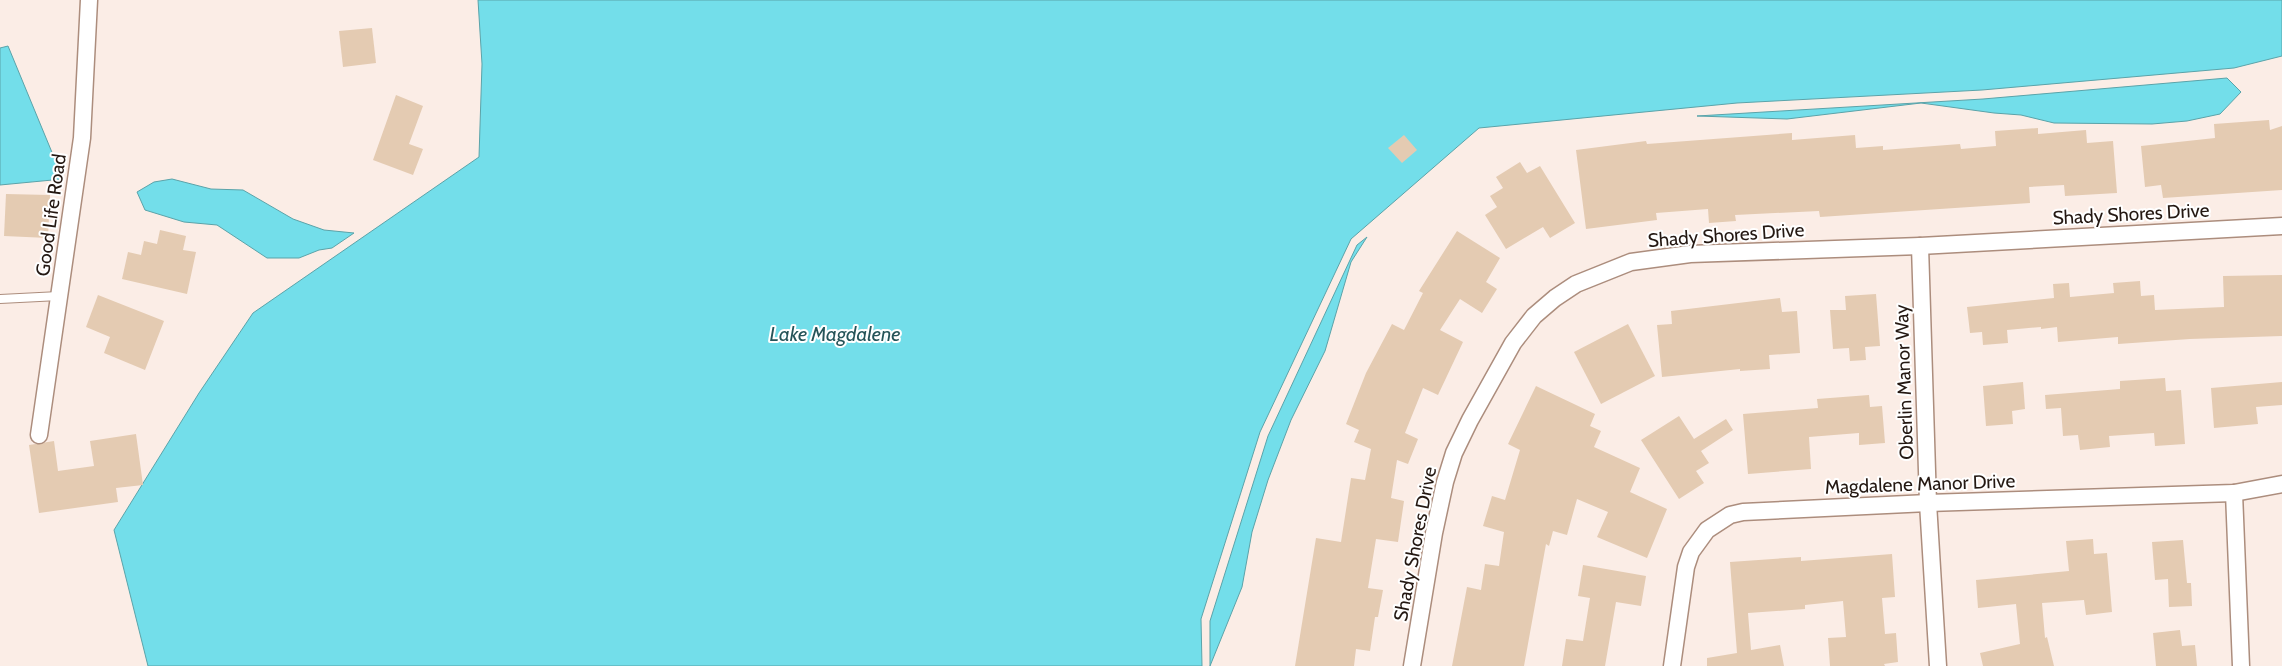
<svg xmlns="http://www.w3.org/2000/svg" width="2282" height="666" font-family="Cabin,sans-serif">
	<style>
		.water { fill: #73deea; stroke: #5ba3a9 }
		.building { fill: #e4cbb2 }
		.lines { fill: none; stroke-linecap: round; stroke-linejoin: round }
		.lane-casing { stroke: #ac8d7d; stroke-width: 10 }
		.street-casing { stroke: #ac8d7d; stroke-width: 19 }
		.lane { stroke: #fff; stroke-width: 8 }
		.street { stroke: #fff; stroke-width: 16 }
		.labels { text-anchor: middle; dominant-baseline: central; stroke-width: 4; stroke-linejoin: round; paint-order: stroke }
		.street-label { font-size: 19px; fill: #241812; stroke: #fff }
		.water-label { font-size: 20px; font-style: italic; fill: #255459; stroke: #fff }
	</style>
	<rect width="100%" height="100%" fill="#fbede6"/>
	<g class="water">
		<polygon points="478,0 2282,0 2282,56 2234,68 1982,90 1737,103 1479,128 1351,239 1260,432 1201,619 1202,666 148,666 114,530 199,393 253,313 479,157 482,64"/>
		<polygon points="8,46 63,179 0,185 0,48"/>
		<polygon points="2227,78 2241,92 2220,114 2187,121 2152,124 2054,123 2021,115 1994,113 1921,103 1787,119 1697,116 1983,99"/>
		<polygon points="172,179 211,189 243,190 293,219 324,230 354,233 332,248 319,250 299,258 267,258 217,225 184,222 145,210 137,192 154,182"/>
		<polygon points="1367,237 1351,262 1325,351 1291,420 1268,480 1252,532 1242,587 1210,666 1210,621 1268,436 1357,245"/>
	</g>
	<g class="building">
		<polygon points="372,28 376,63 343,67 339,31"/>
		<polygon points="396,95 423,106 409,144 423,149 413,175 373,160"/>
		<polygon points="2269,120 2270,130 2282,126 2282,190 2163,198 2161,185 2145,187 2141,146 2215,138 2214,124"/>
		<polygon points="2038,128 2038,134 2086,130 2087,143 2113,141 2117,193 2065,196 2064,185 2029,187 2030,203 1820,217 1819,211 1735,215 1736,221 1709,223 1708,209 1656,213 1657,220 1586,229 1576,150 1646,141 1647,144 1792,133 1792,140 1855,135 1856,148 1883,146 1883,150 1960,144 1961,149 1996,146 1995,131"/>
		<polygon points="1404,135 1417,150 1402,163 1388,148"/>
		<polygon points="1520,162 1527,173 1540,166 1575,223 1550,238 1543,227 1506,249 1485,215 1497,207 1490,196 1503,188 1496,177"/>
		<polygon points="6,194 50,195 48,238 4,236"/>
		<polygon points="160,230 186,236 183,250 196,252 187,294 122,279 128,252 141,255 144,241 157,244"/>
		<polygon points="1457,231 1500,258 1486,282 1497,289 1482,313 1460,299 1440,330 1463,342 1438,395 1423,388 1405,433 1418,439 1408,464 1397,460 1391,498 1404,501 1398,542 1376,539 1368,588 1383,590 1378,617 1375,617 1370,651 1356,649 1354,666 1295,666 1316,538 1341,542 1351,478 1365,480 1371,449 1354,442 1359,430 1346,424 1366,373 1392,324 1404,330 1423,293 1419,291"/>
		<polygon points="2282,275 2282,336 2190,339 2118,344 2118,337 2058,342 2057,327 2041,329 2041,327 2007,330 2008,343 1983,345 1982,332 1970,333 1967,307 2054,298 2053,284 2069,283 2070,297 2114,293 2113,283 2140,281 2141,296 2154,295 2155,310 2224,307 2223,276"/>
		<polygon points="1876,294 1880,346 1865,347 1866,360 1850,361 1849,348 1833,349 1830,310 1846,310 1845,296"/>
		<polygon points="98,295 164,321 145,370 104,353 110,337 86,327"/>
		<polygon points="1780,298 1782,312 1797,311 1800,353 1769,355 1770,369 1740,371 1740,369 1662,377 1657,325 1672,324 1671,311"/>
		<polygon points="1628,324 1655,376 1601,404 1574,352"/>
		<polygon points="2165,378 2166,391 2181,390 2185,444 2155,446 2154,433 2109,436 2110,447 2080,450 2078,435 2063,436 2061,408 2046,409 2045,395 2120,389 2120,381"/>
		<polygon points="2023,382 2025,409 2012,411 2013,424 1986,426 1983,386"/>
		<polygon points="2282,382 2282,405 2256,407 2258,424 2214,428 2211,388"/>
		<polygon points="1536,386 1595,414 1590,426 1601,431 1594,447 1640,468 1630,492 1667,509 1647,558 1597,537 1608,512 1577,499 1567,535 1553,531 1549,546 1546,544 1524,666 1452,666 1467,587 1481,590 1485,564 1499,566 1504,532 1483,526 1492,496 1505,500 1520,450 1508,444"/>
		<polygon points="1869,395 1870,407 1882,406 1885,443 1859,445 1859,433 1809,437 1811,469 1748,474 1743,414 1818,408 1817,399"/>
		<polygon points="1679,416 1694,439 1726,419 1733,430 1701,451 1709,463 1696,471 1704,483 1679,499 1641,440"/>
		<polygon points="136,434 143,485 116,488 118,502 39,513 29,445 54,441 58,471 94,466 90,441"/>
		<polygon points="2093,539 2094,554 2107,553 2112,612 2086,615 2084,600 2042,603 2045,638 2047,637 2054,666 1983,666 1980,653 2020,644 2016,604 1978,608 1976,580 2069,571 2066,541"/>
		<polygon points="2183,540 2187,583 2191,583 2192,606 2169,607 2168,579 2155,580 2152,542"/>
		<polygon points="1892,554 1895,597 1882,598 1885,634 1896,633 1898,662 1884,664 1885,666 1830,666 1828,638 1846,637 1843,601 1805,605 1805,609 1748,613 1751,650 1780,645 1784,666 1707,666 1707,658 1737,653 1730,562 1801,557 1801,561"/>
		<polygon points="1583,565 1646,576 1641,606 1616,602 1605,666 1562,666 1566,639 1583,641 1590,598 1578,596"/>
		<polygon points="2180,630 2182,646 2195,645 2197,666 2156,666 2153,633"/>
	</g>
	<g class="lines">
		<g class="lane-casing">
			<polyline id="lane" points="0,299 59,296"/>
		</g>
		<g class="street-casing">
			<g id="street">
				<polyline points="1920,246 1928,503 1938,666"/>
				<polyline points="39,435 82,138 89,0"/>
				<polyline points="2234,493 2241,666"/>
				<polyline points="1412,666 1434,533 1445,482 1454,453 1470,420 1513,343 1534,316 1555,298 1576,284 1631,262 1690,254 1920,246 2282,226"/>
				<polyline points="1672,666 1686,567 1691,552 1707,530 1730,515 1743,512 1928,503 2234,493 2282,484"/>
			</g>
		</g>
		<use href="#lane" class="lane"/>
		<use href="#street" class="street"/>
	</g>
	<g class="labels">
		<g class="street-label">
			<text transform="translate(2131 214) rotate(-3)">Shady Shores Drive</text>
			<text transform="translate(51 215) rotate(-82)">Good Life Road</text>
			<text transform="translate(1726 235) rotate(-4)">Shady Shores Drive</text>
			<text transform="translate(1904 382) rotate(-92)">Oberlin Manor Way</text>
			<text transform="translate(1920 484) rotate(-2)">Magdalene Manor Drive</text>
			<text transform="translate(1415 544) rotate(-79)">Shady Shores Drive</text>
		</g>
		<g class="water-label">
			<text x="835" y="334">Lake Magdalene</text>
		</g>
	</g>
</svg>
